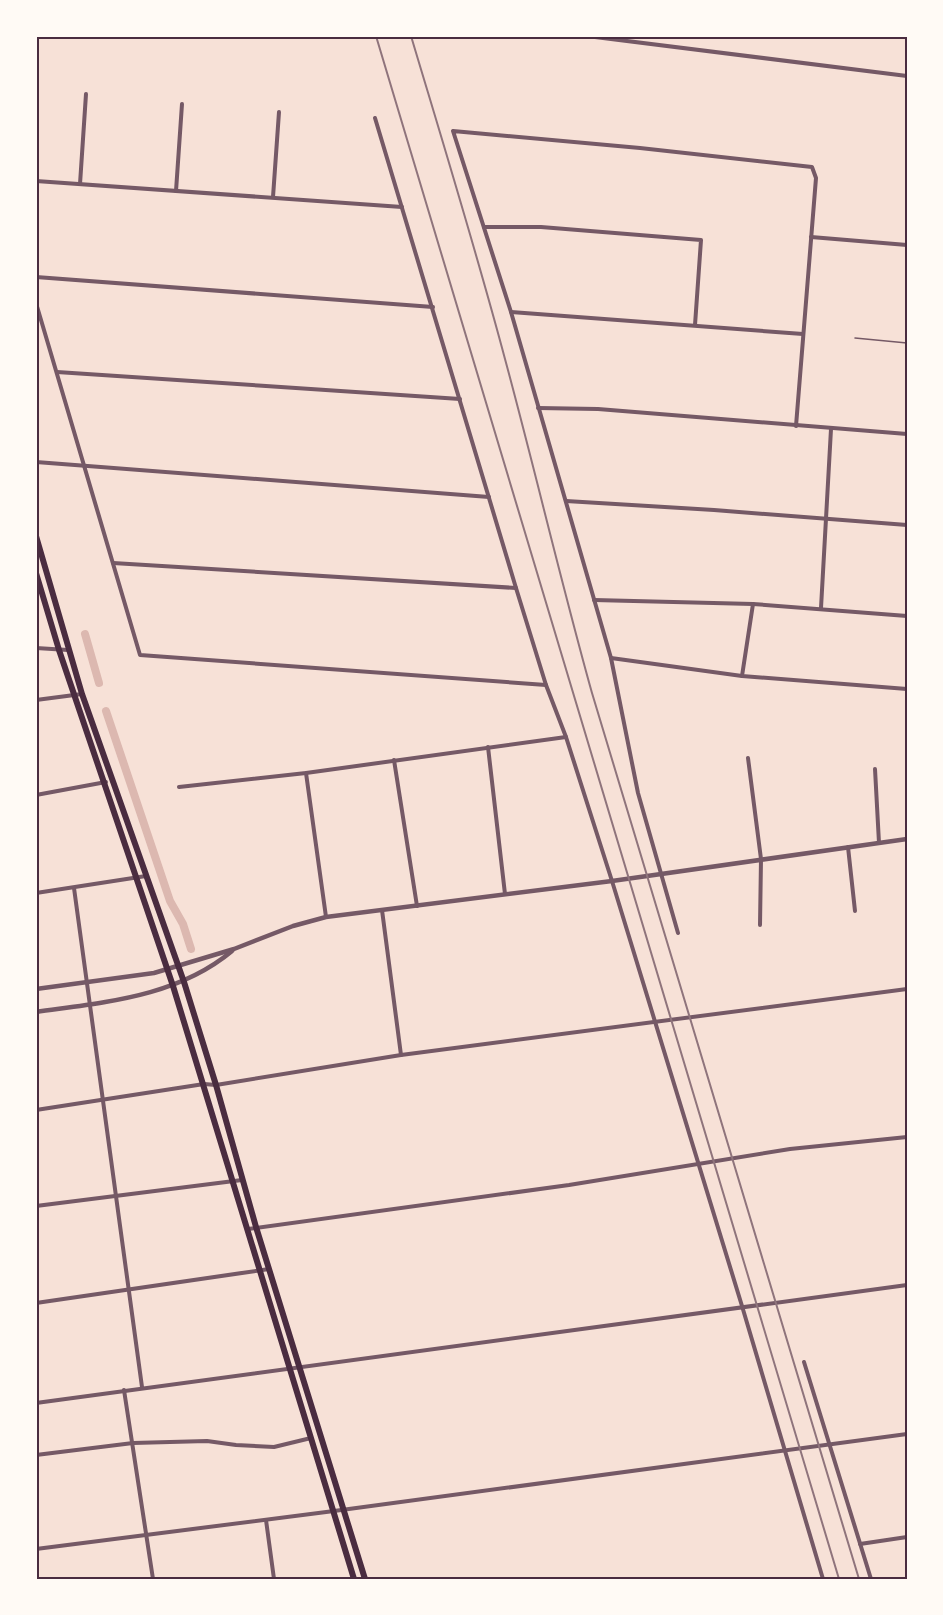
<svg xmlns="http://www.w3.org/2000/svg" width="943" height="1615" font-family="'Space Grotesk',sans-serif">
	<style>
		.lines { fill: none; stroke-linecap: round; stroke-linejoin: round }
		.canal { stroke: #dcb8b0; stroke-width: 8 }
		.service { stroke: #755966; stroke-width: 1.5 }
		.minor { stroke: #755966; stroke-width: 4 }
		.tertiary { stroke: #755966; stroke-width: 4.5 }
		.trunk { stroke: #4a2c40; stroke-width: 6 }
		.rail { stroke: #8f747c; stroke-width: 2 }
		.neatline { fill: none; stroke: #4a2c40; stroke-width: 2 }
	</style>
	<rect width="100%" height="100%" fill="#f7e1d7"/>
	<g class="lines">
		<g class="canal">
			<polyline points="85,634 99,683"/>
			<polyline points="106,711 170,901 183,924 191,949"/>
		</g>
		<polyline class="service" points="855,338 907,343"/>
		<g class="minor">
			<polyline points="587,36 907,76"/>
			<polyline points="375,118 516,588 546,685 566,737 612,881 742,1306 823,1579"/>
			<polyline points="36,181 402,207"/>
			<polyline points="80,184 86,94"/>
			<polyline points="176,191 182,104"/>
			<polyline points="273,197 279,112"/>
			<polyline points="484,227 541,227 701,240 695,325"/>
			<polyline points="811,237 907,245"/>
			<polyline points="36,277 433,307"/>
			<polyline points="36,303 140,655 546,685"/>
			<polyline points="511,312 803,334"/>
			<path d="M57 372C191 382 326 389 460 399"/>
			<polyline points="538,408 598,409 907,434"/>
			<polyline points="36,462 489,497"/>
			<polyline points="566,501 714,510 907,525"/>
			<polyline points="113,563 516,588"/>
			<polyline points="594,600 753,604 907,616"/>
			<polyline points="821,608 831,429"/>
			<polyline points="36,648 68,650"/>
			<polyline points="611,658 742,676 907,689"/>
			<polyline points="742,676 753,604"/>
			<polyline points="36,700 82,694"/>
			<polyline points="488,747 505,894"/>
			<polyline points="748,758 761,859 760,925"/>
			<polyline points="394,760 417,906"/>
			<polyline points="875,769 879,843"/>
			<polyline points="306,773 326,917"/>
			<polyline points="179,787 306,773 566,737"/>
			<polyline points="36,795 106,782"/>
			<polyline points="848,847 855,911"/>
			<polyline points="74,888 142,1387"/>
			<polyline points="36,893 146,876"/>
			<polyline points="382,910 401,1055"/>
			<polyline points="678,933 638,793 611,658 511,312 453,131 640,148 812,167 816,178 796,426"/>
			<polyline points="36,1110 204,1084 216,1085 401,1055 907,989"/>
			<polyline points="36,1206 242,1180"/>
			<polyline points="248,1229 569,1185 790,1149 907,1137"/>
			<polyline points="36,1303 269,1269"/>
			<polyline points="804,1362 871,1579"/>
			<polyline points="124,1390 153,1579"/>
			<polyline points="36,1403 907,1285"/>
			<polyline points="36,1455 133,1443 207,1441 236,1445 274,1447 311,1438"/>
			<polyline points="266,1520 274,1579"/>
			<polyline points="860,1544 907,1537"/>
			<polyline points="36,1549 334,1511 907,1434"/>
		</g>
		<g class="tertiary">
			<polyline points="36,989 154,973 234,949 293,926 326,917 612,881 907,839"/>
			<path d="M36 1012C105 1002 177 997 232 951"/>
		</g>
		<g class="trunk">
			<polyline points="36,536 82,694 184,982 216,1085 256,1227 365,1579"/>
			<polyline points="36,573 59,650 173,986 354,1579"/>
		</g>
		<g class="rail">
			<polyline points="376,36 839,1579"/>
			<path d="M411 36C443 143 476 250 505 359 535 470 561 582 592 693L859 1579"/>
		</g>
	</g>
	<rect width="943" height="1615" fill="none" stroke="#fffaf5" stroke-width="75"/>
	<rect x="38" y="38" width="868" height="1540" class="neatline"/>
</svg>
